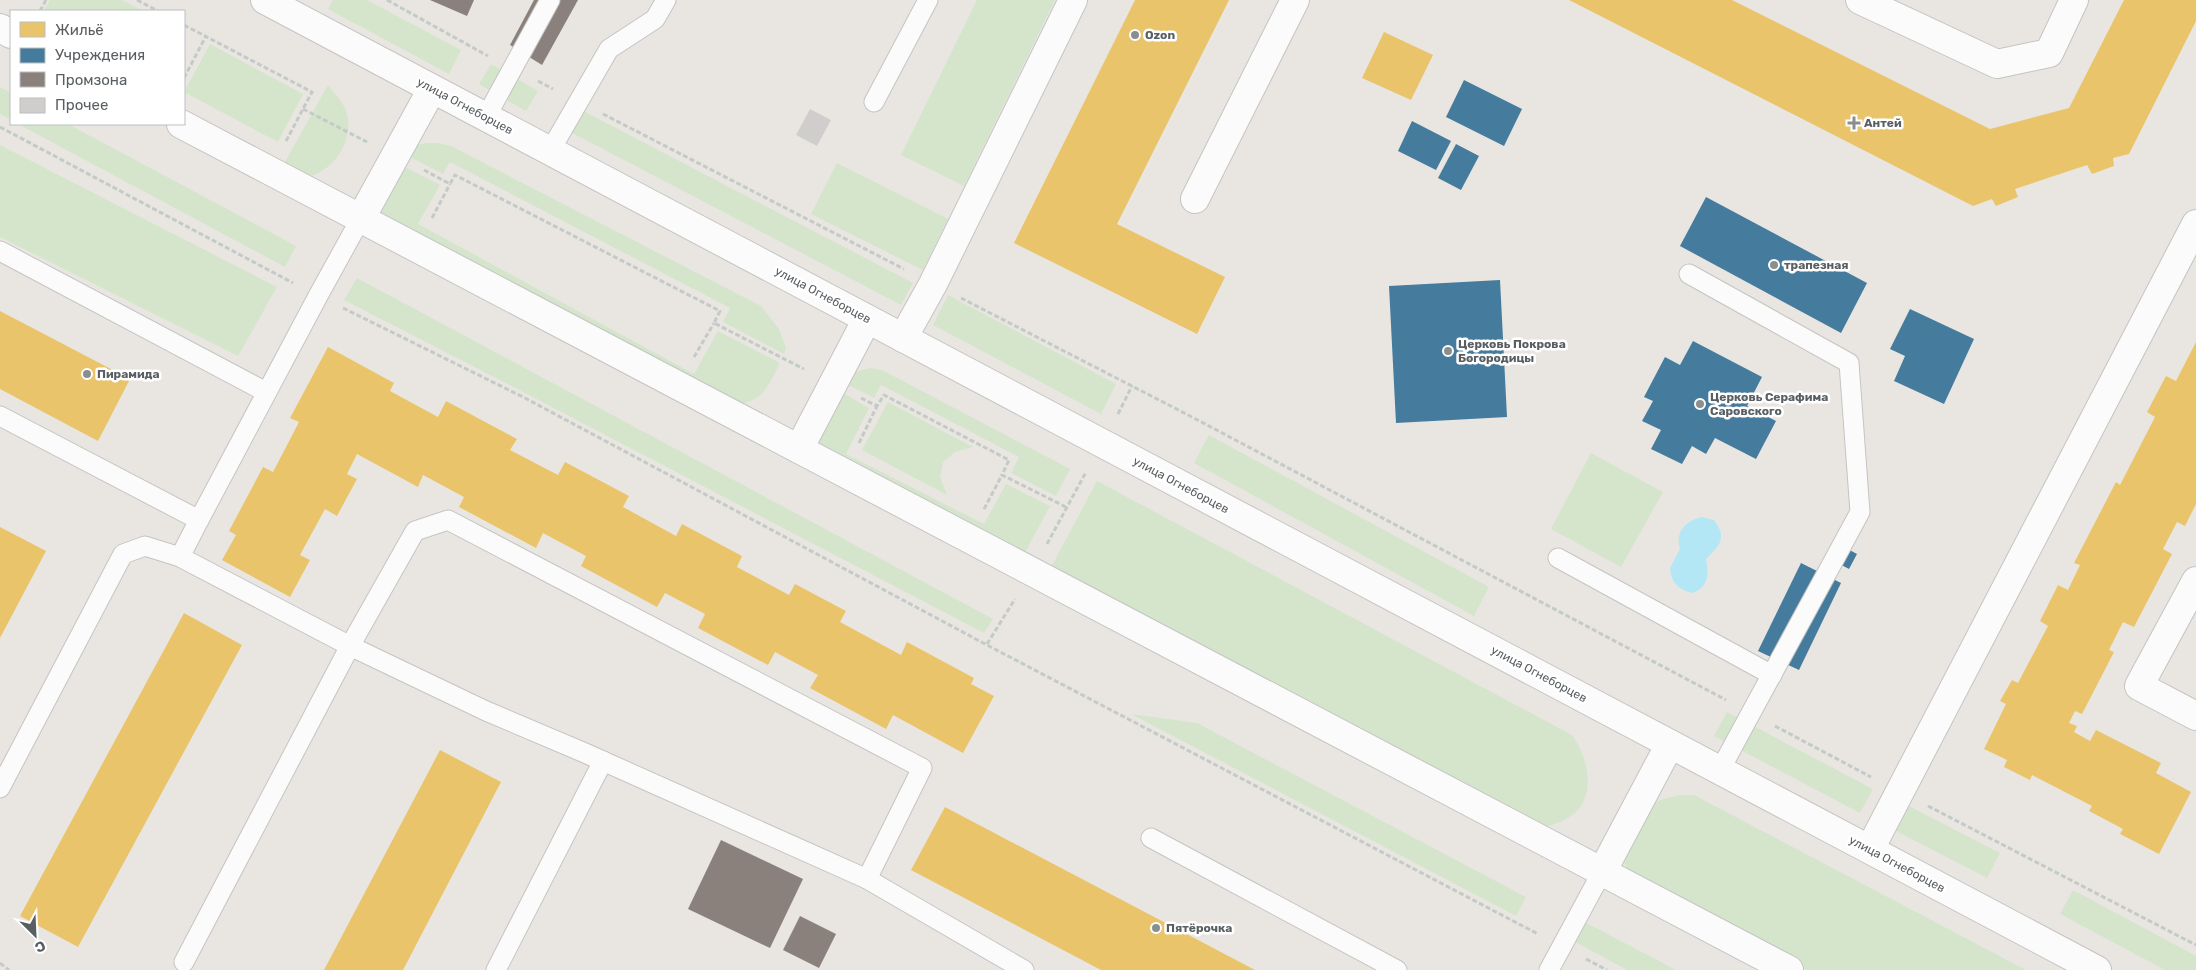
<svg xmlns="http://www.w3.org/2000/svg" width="2196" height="970" font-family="Rubik,sans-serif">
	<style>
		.green { fill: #d4e5cc }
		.water { fill: #b3e7f6 }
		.homes { fill: #e9c46a }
		.public { fill: #457b9d }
		.industry { fill: #8a817c }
		.building { fill: #d0cecc }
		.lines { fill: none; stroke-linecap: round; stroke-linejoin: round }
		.lane-casing { stroke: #c4c4c3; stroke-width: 21 }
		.street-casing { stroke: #c4c4c3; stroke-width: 30 }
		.secondary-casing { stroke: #c4c4c3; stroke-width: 30 }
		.path { stroke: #c4cbc6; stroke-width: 3; stroke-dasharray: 5 2.5; stroke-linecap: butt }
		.lane { stroke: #fcfbfb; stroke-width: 19 }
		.street { stroke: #fcfbfb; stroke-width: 28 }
		.secondary { stroke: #fcfbfb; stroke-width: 28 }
		.poi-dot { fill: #8b8e8e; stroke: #fff; stroke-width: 2 }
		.labels { text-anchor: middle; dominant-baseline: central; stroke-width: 5; stroke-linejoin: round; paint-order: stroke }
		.poi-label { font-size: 12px; font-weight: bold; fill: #585e61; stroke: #fff; text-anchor: start }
		.street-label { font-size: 12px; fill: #585e61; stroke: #fff }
	</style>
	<rect width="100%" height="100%" fill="#e9e6e2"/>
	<g class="green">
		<polygon points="50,0 122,0 143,11 44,11"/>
		<polygon points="333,0 367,0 461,50 449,74 328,9"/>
		<polygon points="977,0 1055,0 964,186 901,155"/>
		<polygon points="210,44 303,94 278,142 184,92"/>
		<polygon points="491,64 538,91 526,111 479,84"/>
		<path d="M328 85C335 94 344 103 347 114 355 143 327 183 295 176 291 175 285 171 281 169Z"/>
		<polygon points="0,87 11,93 11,120 0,114"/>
		<polygon points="568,103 913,283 901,305 557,125"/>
		<polygon points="18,124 68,124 296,246 285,267"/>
		<polygon points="427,143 439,143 451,146 761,306 779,329 786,348 784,354 723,322 730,308 450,162 443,174 402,153 416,145"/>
		<polygon points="0,145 277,287 238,356 0,237"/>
		<path d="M395 162 440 185 418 224 694 374 718 331 780 363C767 389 763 401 732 406L387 227 377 209Z"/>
		<polygon points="837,163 948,219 923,270 811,214"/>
		<polygon points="357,278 993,619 984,633 527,394 344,300"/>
		<polygon points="948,295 1116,384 1101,414 933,325"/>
		<polygon points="870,368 882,370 1070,469 1056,496 1011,473 1019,457 881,385 874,398 842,382 848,374"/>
		<polygon points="836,389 869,408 846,454 984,524 1006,484 1050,506 1020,562 819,453 815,427"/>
		<polygon points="888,402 973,447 955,452 943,462 940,477 947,495 862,450"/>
		<polygon points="1209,435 1489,587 1474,616 1194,463"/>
		<polygon points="1591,453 1663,492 1621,567 1551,529"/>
		<path d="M1097 481 1572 735C1588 757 1598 797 1571 816 1562 822 1552 825 1542 828L1047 575Z"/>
		<polygon points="1727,712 1873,789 1860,813 1714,736"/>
		<polygon points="1131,714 1197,723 1526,897 1516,916"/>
		<path d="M1681 795H1694L2026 970H1807L1640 884C1627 873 1623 864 1621 847L1648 806 1663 799Z"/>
		<polygon points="1905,804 2000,853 1987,878 1892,829"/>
		<polygon points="2073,890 2196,956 2196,970 2165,970 2060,914"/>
		<polygon points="1579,919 1676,970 1627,970 1568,938"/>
	</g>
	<path class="water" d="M1702 517 1714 520C1728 539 1719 546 1706 559 1709 574 1709 587 1692 593 1678 589 1671 583 1670 568L1680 549C1675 532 1685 521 1702 517Z"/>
	<g class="homes">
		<polygon points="1135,0 1229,0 1117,224 1225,277 1197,334 1014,243"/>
		<polygon points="1569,0 1732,0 1990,129 2069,108 2124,0 2196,0 2196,21 2129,154 2113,158 2114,166 2092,174 2087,165 2015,189 2018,197 1996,206 1992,199 1973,206"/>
		<polygon points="1384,32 1433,55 1411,100 1362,78"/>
		<polygon points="0,311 130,379 98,441 0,389"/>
		<polygon points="2196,342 2196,504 2185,526 2177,522 2163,549 2172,554 2134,627 2123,622 2109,650 2114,652 2082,714 2075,711 2069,723 2077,726 2074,732 2090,741 2096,730 2161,763 2156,773 2191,792 2159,854 2120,834 2123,829 2089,811 2092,806 2032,775 2030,780 2004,767 2007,760 1984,749 2006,704 2000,701 2012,680 2018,683 2048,626 2040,621 2058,585 2068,590 2080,565 2074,563 2116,482 2120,485 2155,417 2147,412 2166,376 2176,381"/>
		<polygon points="328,347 394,383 390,391 438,417 446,401 517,439 510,450 558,475 565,462 629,496 623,507 676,536 682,524 742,556 737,567 789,595 795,584 846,611 840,622 901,655 907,642 974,678 971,684 994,696 963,753 893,715 886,729 810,688 818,675 775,652 768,665 698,628 705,614 665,593 657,607 581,566 586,556 543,533 536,548 459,507 464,497 423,475 418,487 357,454 347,474 357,479 337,516 325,509 300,555 310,560 290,597 222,560 236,535 229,531 263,467 273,472 299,422 290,418"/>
		<polygon points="0,527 46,551 0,638"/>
		<polygon points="184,613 242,645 78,947 20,916"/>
		<polygon points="440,750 501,782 403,970 324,970"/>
		<polygon points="945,807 1255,970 1101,970 911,870"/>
	</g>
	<g class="public">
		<polygon points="1464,80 1522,109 1504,146 1446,117"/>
		<polygon points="1412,121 1451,141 1436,170 1398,151"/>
		<polygon points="1456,144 1479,156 1461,190 1438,178"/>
		<polygon points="1706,197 1867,283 1841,333 1680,246"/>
		<polygon points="1500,280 1507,417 1396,423 1389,286"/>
		<polygon points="1910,309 1974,339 1944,404 1894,381 1905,356 1890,349"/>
		<polygon points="1693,341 1762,377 1747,406 1776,421 1756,459 1715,438 1706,454 1692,446 1682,464 1651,449 1661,430 1642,421 1653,401 1644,397 1665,357 1680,365"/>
		<polygon points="1842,546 1857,554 1849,569 1834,561"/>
		<polygon points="1801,563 1841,583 1799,670 1758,651"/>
	</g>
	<g class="industry">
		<polygon points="430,0 474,0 467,16"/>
		<polygon points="534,0 578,0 542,65 510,45"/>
		<polygon points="721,840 803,879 770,948 688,909"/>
		<polygon points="800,916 836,934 819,968 783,950"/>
	</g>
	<polygon class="building" points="810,109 831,120 817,146 796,135"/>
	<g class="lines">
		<g class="lane-casing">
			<g id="lane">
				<polyline points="874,102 928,0"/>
				<polyline points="486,117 550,0"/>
				<polyline points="550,151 609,49 655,19 666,0"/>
				<polyline points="0,251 266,392"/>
				<polyline points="1689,274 1849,363 1860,512 1720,770"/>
				<polyline points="0,416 199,520 180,557 350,646 486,711 585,753 867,879 1024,970"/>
				<polyline points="199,520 318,296 361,218"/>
				<polyline points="1558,558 1772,675"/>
				<polyline points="0,788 123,554 145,546 180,557"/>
				<polyline points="1151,838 1397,970"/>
				<polyline points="184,962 350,646 415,531 448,520 922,768 867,879"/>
				<polyline points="496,970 603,761"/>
				<polyline points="1549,970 1602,872"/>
			</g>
		</g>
		<g class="street-casing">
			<g id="street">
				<polyline points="1860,0 1997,64 2049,53 2074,0"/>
				<polyline points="1195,199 1295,0"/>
				<polyline points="903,338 933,284 1073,0"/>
				<polyline points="2196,581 2139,686 2196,716"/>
				<polyline points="1870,849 2196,224"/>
			</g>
		</g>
		<g class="secondary-casing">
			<g id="secondary">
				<polyline points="265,0 2097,970"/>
				<polyline points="0,28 11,34"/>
				<polyline points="181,124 1789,970"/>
				<polyline points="361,218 432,89"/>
				<polyline points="799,449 867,319"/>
				<polyline points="1602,872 1670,744"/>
			</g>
		</g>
		<g class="path">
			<polyline points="137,0 158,11"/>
			<polyline points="387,0 488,56"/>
			<polyline points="40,11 46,0"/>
			<polyline points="184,25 312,92 285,143"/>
			<polyline points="184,78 206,36"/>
			<polyline points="538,81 553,89"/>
			<polyline points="303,109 367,142"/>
			<polyline points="603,114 904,269"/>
			<polyline points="0,127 293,283"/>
			<polyline points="424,170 450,184 455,175 720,311 714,323 804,369"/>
			<polyline points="432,218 450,184"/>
			<polyline points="961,298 1192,417 1726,700"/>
			<polyline points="343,308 523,397 987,645 1538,934"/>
			<polyline points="694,357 714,323"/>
			<polyline points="861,398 877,406 884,395 1009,460 1002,475 1066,507"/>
			<polyline points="1118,414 1132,386"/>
			<polyline points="859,443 877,406"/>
			<polyline points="984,509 1002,475"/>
			<polyline points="1047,544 1086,472"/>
			<polyline points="987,644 1015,599"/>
			<polyline points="1775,726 1871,777"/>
			<polyline points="1928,806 2196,945"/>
			<polyline points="1586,959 1607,970"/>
			<polyline points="0,963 9,970"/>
		</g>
		<use href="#lane" class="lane"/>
		<use href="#street" class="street"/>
		<use href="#secondary" class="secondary"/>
	</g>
	<g class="poi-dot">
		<circle cx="1135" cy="35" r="5"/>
		<path d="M1851.5 115.5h5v5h5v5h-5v5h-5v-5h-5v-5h5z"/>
		<circle cx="1774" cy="265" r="5"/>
		<circle cx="1448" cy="351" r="5"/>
		<circle cx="87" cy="374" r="5"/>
		<circle cx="1700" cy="404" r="5"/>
		<circle cx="1156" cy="928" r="5"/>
	</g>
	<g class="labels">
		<g class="poi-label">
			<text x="1145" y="35">Ozon</text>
			<text x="1864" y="123">Антей</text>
			<text x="1784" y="265">трапезная</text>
			<text x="1458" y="344">Церковь Покрова<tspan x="1458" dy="14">Богородицы</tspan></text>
			<text x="97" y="374">Пирамида</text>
			<text x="1710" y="397">Церковь Серафима<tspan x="1710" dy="14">Саровского</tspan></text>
			<text x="1166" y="928">Пятёрочка</text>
		</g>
		<g class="street-label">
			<text transform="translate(465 106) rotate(28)">улица Огнеборцев</text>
			<text transform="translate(823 295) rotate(28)">улица Огнеборцев</text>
			<text transform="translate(1181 485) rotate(28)">улица Огнеборцев</text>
			<text transform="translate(1539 674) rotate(28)">улица Огнеборцев</text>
			<text transform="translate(1897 864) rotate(28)">улица Огнеборцев</text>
		</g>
	</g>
	<rect x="10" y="10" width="175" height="115" fill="#ffffff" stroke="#bcbfc0"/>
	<rect x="20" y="22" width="25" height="15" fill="#e9c46a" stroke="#bcbfc0"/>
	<text x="55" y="35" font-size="15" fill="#585e61">Жильё</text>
	<rect x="20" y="48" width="25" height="15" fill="#457b9d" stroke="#bcbfc0"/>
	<text x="55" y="60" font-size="15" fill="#585e61">Учреждения</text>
	<rect x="20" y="72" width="25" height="15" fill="#8a817c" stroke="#bcbfc0"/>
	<text x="55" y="85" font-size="15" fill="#585e61">Промзона</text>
	<rect x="20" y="98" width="25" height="15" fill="#d0cecc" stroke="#bcbfc0"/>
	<text x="55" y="110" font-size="15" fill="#585e61">Прочее</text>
	<g transform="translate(35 935) rotate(156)" stroke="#ffffff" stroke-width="4" paint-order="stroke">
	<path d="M0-4L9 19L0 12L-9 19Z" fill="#585e61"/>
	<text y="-8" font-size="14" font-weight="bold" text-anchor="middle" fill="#585e61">С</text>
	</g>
</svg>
